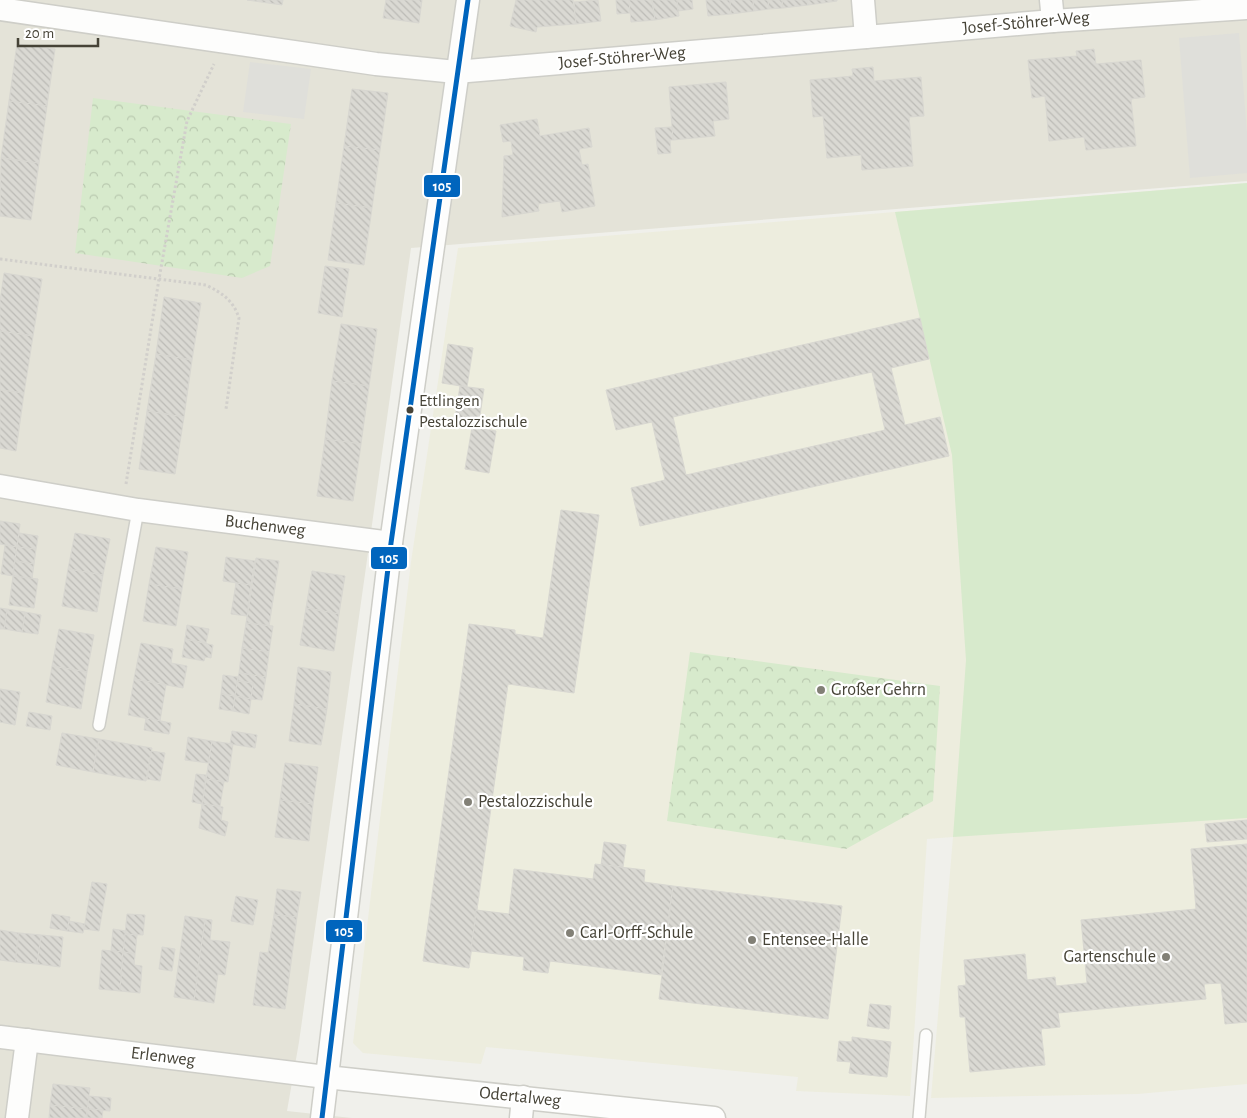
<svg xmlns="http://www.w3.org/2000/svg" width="1247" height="1118" font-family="'Alegreya Sans',sans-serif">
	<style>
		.residential { fill: #e4e3d8 }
		.education { fill: #ededde }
		.forest { fill: url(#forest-crowns) }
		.pitch { fill: #d7eacc }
		.parking { fill: #dfdfda }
		.building { fill: url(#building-back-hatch); stroke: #d8d7d1; fill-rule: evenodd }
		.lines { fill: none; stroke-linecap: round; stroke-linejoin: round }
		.lane-casing { stroke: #cecec8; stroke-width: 14 }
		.street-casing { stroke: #cecec8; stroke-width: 25 }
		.path { stroke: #d1cfcb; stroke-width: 3; stroke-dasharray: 2.5 2.5; stroke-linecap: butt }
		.lane { stroke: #fdfdfc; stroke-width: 11 }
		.street { stroke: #fdfdfc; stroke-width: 22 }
		.bus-1-casing { stroke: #fff; stroke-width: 9 }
		.bus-1 { stroke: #0065bd; stroke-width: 5 }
		.bus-dot { fill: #464337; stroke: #fff; stroke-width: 2 }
		.poi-dot { fill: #828076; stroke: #fff; stroke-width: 2 }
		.labels { text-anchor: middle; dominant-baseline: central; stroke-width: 4.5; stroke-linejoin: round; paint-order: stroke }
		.bus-label { font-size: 17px; fill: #464337; stroke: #fff; text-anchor: start }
		.street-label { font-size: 18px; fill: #464337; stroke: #fff }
		.poi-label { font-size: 18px; fill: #464337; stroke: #fff; text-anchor: start }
		.line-badge { stroke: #fff; stroke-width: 2 }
		.badge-label { font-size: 14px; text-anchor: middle; font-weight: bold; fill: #fff }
	</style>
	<defs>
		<pattern id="forest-crowns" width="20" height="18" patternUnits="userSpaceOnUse" patternTransform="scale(1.25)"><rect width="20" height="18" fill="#d7eacc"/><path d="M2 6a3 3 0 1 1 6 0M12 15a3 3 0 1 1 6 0" fill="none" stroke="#bacab0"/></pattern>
		<pattern id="building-back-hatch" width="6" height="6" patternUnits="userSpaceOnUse" patternTransform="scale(1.25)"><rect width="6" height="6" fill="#dad9d3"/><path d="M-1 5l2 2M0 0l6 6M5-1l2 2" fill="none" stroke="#bcbbb6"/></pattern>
	</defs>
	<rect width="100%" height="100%" fill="#f0f0eb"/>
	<polygon class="residential" points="0,0 1247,0 1247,181 411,248 299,1042 287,1111 352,1118 0,1118"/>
	<polygon class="education" points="1247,183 1247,1084 1138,1094 931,1098 953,837 927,839 910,1096 796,1091 798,1077 486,1047 481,1064 363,1053 353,1043 411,562 458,248"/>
	<g class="forest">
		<polygon points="93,98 291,124 270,266 242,278 75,253"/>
		<polygon points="690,652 940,686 933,801 846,849 667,821"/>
	</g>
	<polygon class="pitch" points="1247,183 1247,818 953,837 966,660 952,455 895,212"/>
	<g class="parking">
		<polygon points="1239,33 1247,133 1247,173 1190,178 1179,38"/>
		<polygon points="250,62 311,69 304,119 243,112"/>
	</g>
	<g class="building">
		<polygon points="247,0 283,0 282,5"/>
		<polygon points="386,0 422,0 419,23 383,18"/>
		<polygon points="516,0 573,0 576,24 537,27 536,32 510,26"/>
		<polygon points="598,0 601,21 576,24 574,2"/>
		<polygon points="616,0 629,0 630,13 617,14"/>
		<polygon points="629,0 652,0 655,20 631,22"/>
		<polygon points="652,0 677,0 679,16 655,20"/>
		<polygon points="677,0 692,0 693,9 678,11"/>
		<polygon points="706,0 730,0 731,14 708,16"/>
		<polygon points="730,0 753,0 754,11 731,14"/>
		<polygon points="753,0 768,0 769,9 754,11"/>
		<polygon points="768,0 782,0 783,8 769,9"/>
		<polygon points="782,0 807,0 808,5 783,8"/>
		<polygon points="807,0 837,0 837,1 808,5"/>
		<polygon points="17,44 55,49 47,106 9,101"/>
		<polygon points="1094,49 1096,64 1141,60 1145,97 1131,99 1136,146 1086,150 1084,137 1049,141 1045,96 1032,98 1028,60 1077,56 1076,51"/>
		<polygon points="873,67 874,81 921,77 924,116 909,117 913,166 862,170 861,155 827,158 823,116 813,117 810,80 853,76 852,69"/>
		<polygon points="726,82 729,119 713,121 715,136 673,140 669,87"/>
		<polygon points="352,89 388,93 380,150 344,146"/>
		<polygon points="9,101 47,106 39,163 1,158"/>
		<polygon points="537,119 540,136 589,128 592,147 579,149 582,165 588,164 595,206 562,212 560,201 538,204 539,211 502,217 504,156 513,155 511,141 503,142 500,125"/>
		<polygon points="672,127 673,140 670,140 671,153 658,154 655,128"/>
		<polygon points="344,146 380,150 372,208 336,203"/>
		<polygon points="1,158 39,163 31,220 0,216"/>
		<polygon points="336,203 372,208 364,265 328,260"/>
		<polygon points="325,266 349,269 342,317 318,313"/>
		<polygon points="4,273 42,279 33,336 0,331 0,301"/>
		<polygon points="164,297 201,303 192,360 156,354"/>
		<path d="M920 318 929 359 891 368 905 425 940 417 949 456 640 526 631 488 665 480 652 422 616 430 606 390ZM872 372 885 430 686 475 673 417Z"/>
		<polygon points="341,324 377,329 369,386 332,381"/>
		<polygon points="0,331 33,336 24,393 0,390"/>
		<polygon points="448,344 473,348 467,387 442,383"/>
		<polygon points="156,354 192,360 184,417 147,411"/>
		<polygon points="332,381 369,386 361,444 325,439"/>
		<polygon points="460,386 484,389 478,428 454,424"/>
		<polygon points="0,390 24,393 16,451 0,448"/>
		<polygon points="147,411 184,417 175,474 139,469"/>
		<polygon points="472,427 496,431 489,473 465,469"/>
		<polygon points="325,439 361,444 353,501 317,496"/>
		<polygon points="561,510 599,515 574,693 508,684 469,968 423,961 469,624 515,630 515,634 543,638"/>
		<polygon points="0,521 20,524 17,547 0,544"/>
		<polygon points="19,533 38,536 36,549 17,547"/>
		<polygon points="75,533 110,539 103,575 68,569"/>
		<polygon points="5,545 17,547 13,576 1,574"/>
		<polygon points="17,547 36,549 34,564 15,561"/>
		<polygon points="156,547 188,552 182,589 149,584"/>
		<polygon points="226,557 255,561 251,585 223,581"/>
		<polygon points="256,558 279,561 269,626 246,623"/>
		<polygon points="15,561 34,564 32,579 13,576"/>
		<polygon points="68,569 103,575 97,612 62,606"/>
		<polygon points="312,571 345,576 339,614 306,608"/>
		<polygon points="13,576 38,579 34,608 9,605"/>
		<polygon points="236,583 251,585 247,616 231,614"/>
		<polygon points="149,584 182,589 176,626 143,621"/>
		<polygon points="0,608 7,609 4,629 0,629"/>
		<polygon points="306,608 339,614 334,651 300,645"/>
		<polygon points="7,609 25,612 22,632 4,629"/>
		<polygon points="25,612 41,615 38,634 22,632"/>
		<polygon points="246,623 273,626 269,652 242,648"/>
		<polygon points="187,625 209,629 206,643 185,639"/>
		<polygon points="59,629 94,635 87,672 52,666"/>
		<polygon points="185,639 213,645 211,658 205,657 204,661 182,657"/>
		<polygon points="141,643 173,649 171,663 187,666 183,688 134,679"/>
		<polygon points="242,648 269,652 266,677 239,673"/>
		<polygon points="52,666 87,672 81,709 46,702"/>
		<polygon points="298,667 331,672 327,709 294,704"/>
		<polygon points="239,673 266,677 262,700 251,699 253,683 237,681"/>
		<polygon points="223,675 238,677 235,696 221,694"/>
		<polygon points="134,679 166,685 160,721 128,715"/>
		<polygon points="237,681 253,683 251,699 235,696"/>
		<polygon points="0,689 20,692 15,725 0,722"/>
		<polygon points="221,694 235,696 233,711 219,709"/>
		<polygon points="235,696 251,699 249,714 233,711"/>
		<polygon points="294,704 327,709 321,745 289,741"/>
		<polygon points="29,712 52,716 50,730 26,726"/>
		<polygon points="146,718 171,723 169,734 144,730"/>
		<polygon points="232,731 257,735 255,748 230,744"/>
		<polygon points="62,733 99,739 93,772 56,765"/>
		<polygon points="188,737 212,741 208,763 185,760"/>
		<polygon points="99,739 152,748 146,781 93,772"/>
		<polygon points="212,741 233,744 228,782 206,779"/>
		<polygon points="151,751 165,753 160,781 147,779"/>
		<polygon points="285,763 318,767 313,804 280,800"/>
		<polygon points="196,774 206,775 202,804 192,802"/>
		<polygon points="206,779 224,782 220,806 202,804"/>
		<polygon points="280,800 313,804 309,841 275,837"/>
		<polygon points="202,804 223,807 221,820 228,822 225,836 199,828"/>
		<polygon points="1247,820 1247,839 1207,842 1205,824"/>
		<polygon points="604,842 626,845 623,867 601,865"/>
		<polygon points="1247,844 1247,1022 1225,1024 1221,983 1204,984 1206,999 1058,1013 1060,1027 1041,1029 1045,1065 970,1072 965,1017 960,1017 958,986 966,985 964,960 1025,954 1027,980 1055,977 1056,986 1087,983 1081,920 1196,909 1191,849"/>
		<polygon points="595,864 645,870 644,882 673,886 661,975 550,961 548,973 523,970 524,957 471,951 476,910 509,914 514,869 593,879"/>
		<polygon points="92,882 107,884 99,931 84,929"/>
		<polygon points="673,886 842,906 828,1019 659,999"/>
		<polygon points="277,889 301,892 297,917 274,915"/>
		<polygon points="236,896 258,900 253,925 231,921"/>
		<polygon points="52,914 70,917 67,931 50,928"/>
		<polygon points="127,914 145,915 143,935 125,934"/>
		<polygon points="274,915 297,917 285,1009 253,1005 260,952 268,953"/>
		<polygon points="185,916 205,919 194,1000 174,997"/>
		<polygon points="205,919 212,920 210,940 230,942 225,975 218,974 214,1003 194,1000"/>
		<polygon points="69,921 85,924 83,933 67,931"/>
		<polygon points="113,929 126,931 123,952 111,951"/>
		<polygon points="0,930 19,933 15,962 0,960"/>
		<polygon points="19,933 41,935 37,964 15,962"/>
		<polygon points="125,934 137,935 135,954 123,952"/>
		<polygon points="41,935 63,937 60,967 37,964"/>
		<polygon points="162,947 175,949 172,971 159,969"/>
		<polygon points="102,950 123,952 120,991 99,989"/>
		<polygon points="123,952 135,954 134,965 142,966 140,993 120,991"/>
		<polygon points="870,1004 891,1006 889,1029 867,1026"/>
		<polygon points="852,1037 891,1042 887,1077 849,1073 851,1062 837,1061 839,1041 852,1042"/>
		<polygon points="53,1084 90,1088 87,1109 50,1105"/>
		<polygon points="89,1096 111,1098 110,1111 87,1109"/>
		<polygon points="50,1105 87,1109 87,1118 49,1118"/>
		<polygon points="87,1109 103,1110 102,1118 87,1118"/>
	</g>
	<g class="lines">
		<g class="lane-casing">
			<g id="lane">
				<polyline points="99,725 138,510"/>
				<polyline points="919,1118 926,1035"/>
			</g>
		</g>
		<g class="street-casing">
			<g id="street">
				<polyline points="863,0 866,37"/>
				<polyline points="1051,0 1053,21"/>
				<polyline points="0,9 376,64 456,72 1053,21 1247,8"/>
				<polyline points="0,486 138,510 391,543"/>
				<polyline points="0,1037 326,1077 714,1118"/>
				<polyline points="17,1118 27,1040"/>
				<polyline points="322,1118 391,543 468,0"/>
				<polyline points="521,1118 523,1097"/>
			</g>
		</g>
		<g class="path">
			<path d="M0 259 206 285C222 293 233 300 239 318L226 409"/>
			<polyline points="126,484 159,279 187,121 214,64"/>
		</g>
		<use href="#lane" class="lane"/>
		<use href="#street" class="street"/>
		<g class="bus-1-casing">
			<polyline id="bus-1" points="322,1118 391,543 468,0"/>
		</g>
		<use href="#bus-1" class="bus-1"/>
	</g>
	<circle class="bus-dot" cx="410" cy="410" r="4.5"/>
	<g class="poi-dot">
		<circle cx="821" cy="690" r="5"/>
		<circle cx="468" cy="802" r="5"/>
		<circle cx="570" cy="933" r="5"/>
		<circle cx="752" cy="940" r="5"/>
		<circle cx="1166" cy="957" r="5"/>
	</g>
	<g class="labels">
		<g class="bus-label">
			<text x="419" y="400">Ettlingen<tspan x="419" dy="21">Pestalozzischule</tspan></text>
		</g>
		<g class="street-label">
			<text transform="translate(1026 23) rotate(-5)">Josef-Stöhrer-Weg</text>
			<text transform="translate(622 58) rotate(-5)">Josef-Stöhrer-Weg</text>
			<text transform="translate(265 526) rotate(7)">Buchenweg</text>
			<text transform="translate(163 1057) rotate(7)">Erlenweg</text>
			<text transform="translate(520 1097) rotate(6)">Odertalweg</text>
		</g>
		<g class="poi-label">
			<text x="831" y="690">Großer Gehrn</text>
			<text x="478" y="802">Pestalozzischule</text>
			<text x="580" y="933">Carl-Orff-Schule</text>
			<text x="762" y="940">Entensee-Halle</text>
			<text x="1156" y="957" text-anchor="end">Gartenschule</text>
		</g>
	</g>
	<g class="line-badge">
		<rect x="423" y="174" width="38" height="24" rx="5" fill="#0065bd"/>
		<rect x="370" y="546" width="38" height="24" rx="5" fill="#0065bd"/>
		<rect x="325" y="919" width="38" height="24" rx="5" fill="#0065bd"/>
	</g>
	<g class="badge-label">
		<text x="442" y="191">105</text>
		<text x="389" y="563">105</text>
		<text x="344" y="936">105</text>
	</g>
	<path d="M18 38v8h80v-8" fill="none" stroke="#464337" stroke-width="2.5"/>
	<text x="25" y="38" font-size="15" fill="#464337" stroke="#ffffff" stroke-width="4" paint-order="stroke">20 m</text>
</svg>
